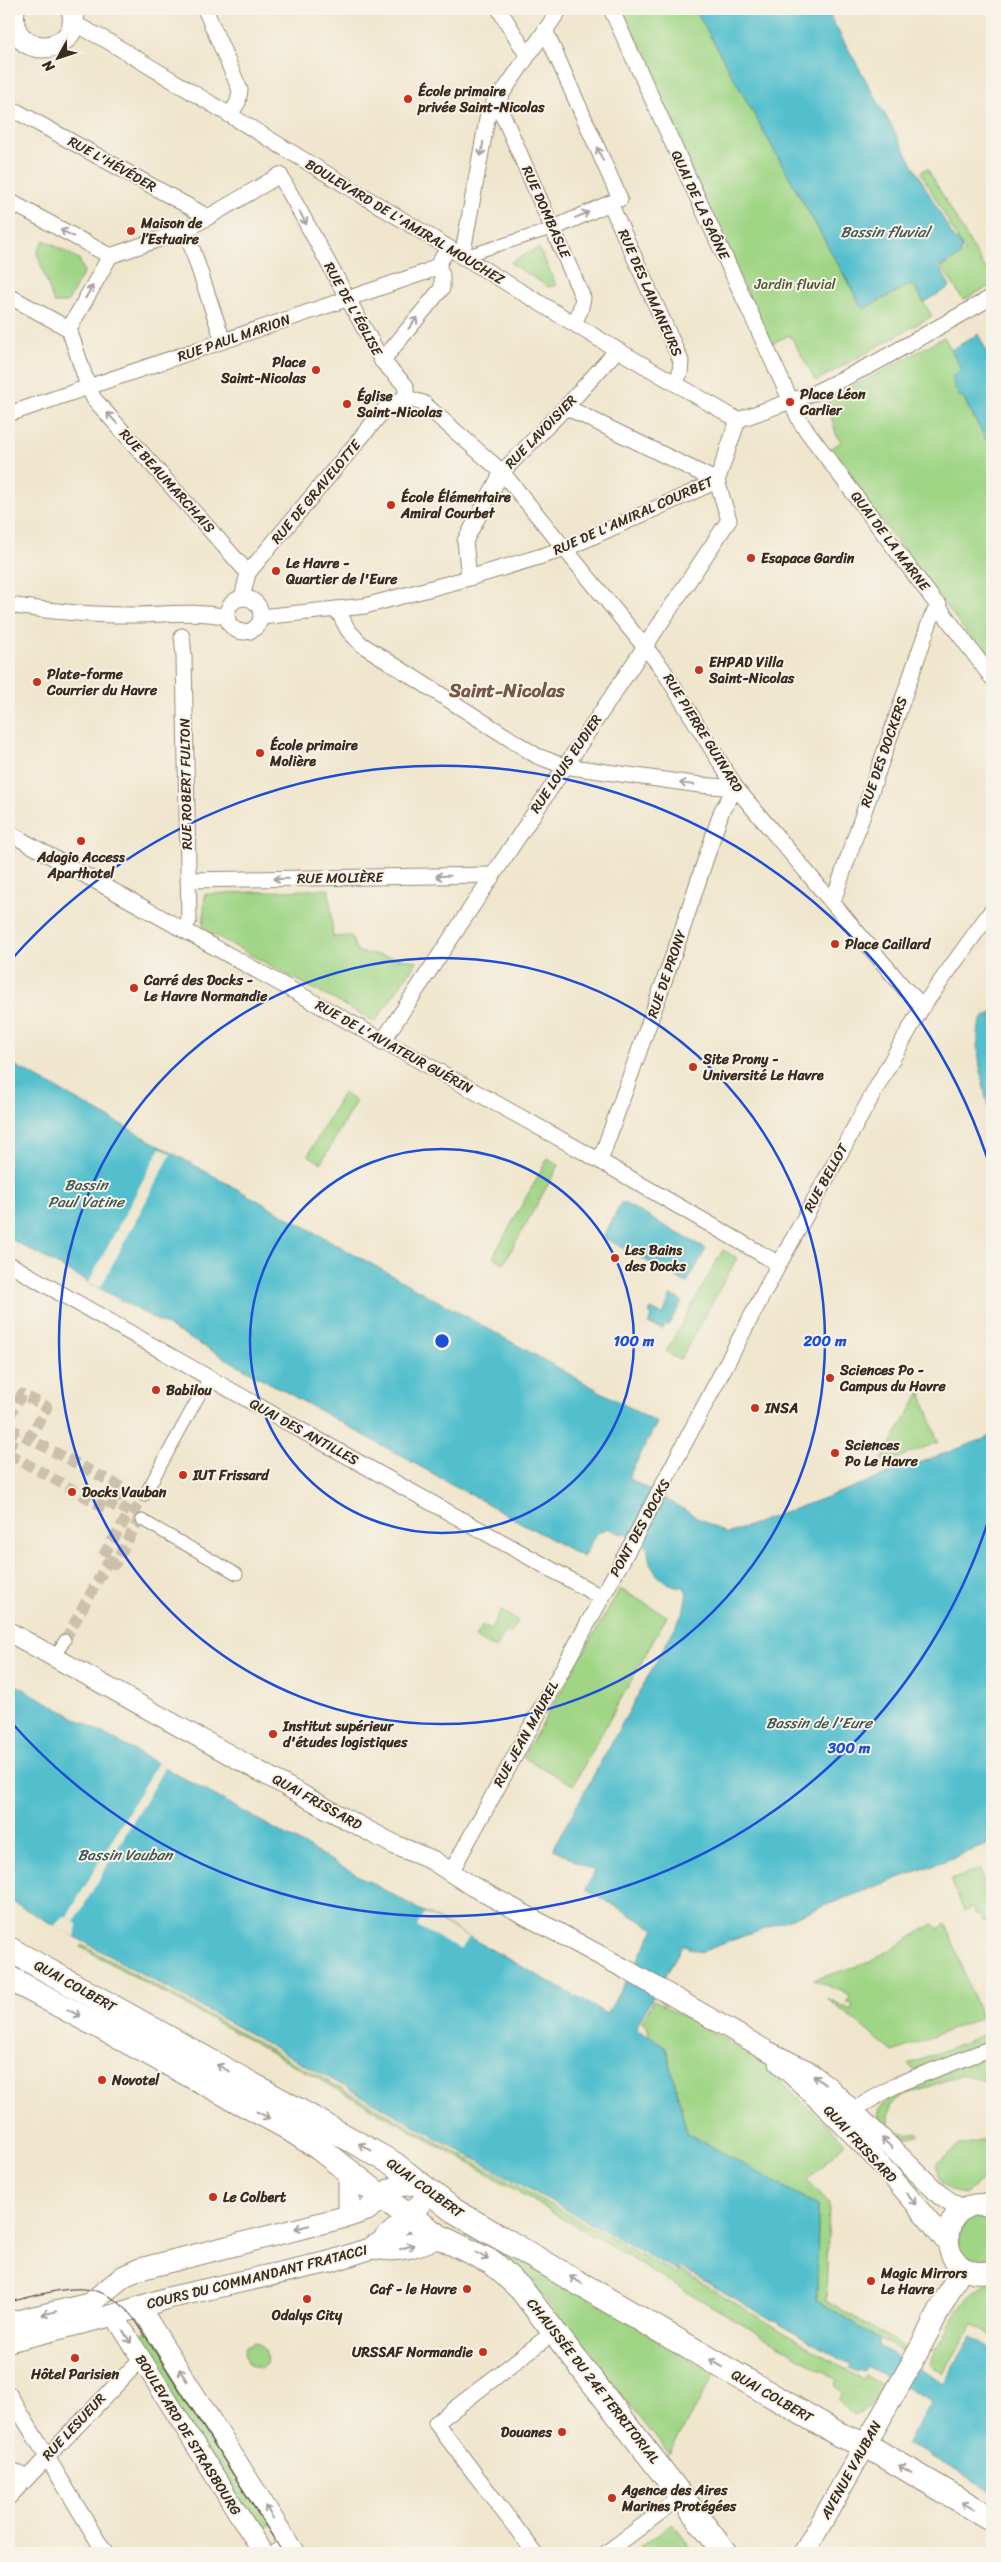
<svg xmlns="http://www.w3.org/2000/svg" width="1001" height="2562" font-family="Sriracha,sans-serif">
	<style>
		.green { fill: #a0d586; stroke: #6e8052 }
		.water { fill: #53bfcd; stroke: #477476 }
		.pier { fill: #f0e6cd }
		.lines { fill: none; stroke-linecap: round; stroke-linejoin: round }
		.pedestrian-tunnel { stroke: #ccc0aa; stroke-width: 11; stroke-dasharray: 11 5.5; stroke-linecap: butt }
		.pedestrian-casing { stroke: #968876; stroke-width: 13 }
		.minor-casing { stroke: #968876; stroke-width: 17 }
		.tertiary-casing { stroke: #968876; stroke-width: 21 }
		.secondary-casing { stroke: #968876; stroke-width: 23 }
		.primary-casing { stroke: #968876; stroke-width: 26 }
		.pedestrian { stroke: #fff; stroke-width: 11 }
		.minor { stroke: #fff; stroke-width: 15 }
		.tertiary { stroke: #fff; stroke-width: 19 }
		.secondary { stroke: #fff; stroke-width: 21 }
		.primary { stroke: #fff; stroke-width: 24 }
		.tram { stroke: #3b2a1e; stroke-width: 1 }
		.oneway { stroke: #a79f9a }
		.ring { fill: none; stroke: #1d4ed8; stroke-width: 2.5 }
		.poi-dot { fill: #c8321e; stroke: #f7f3e8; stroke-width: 2 }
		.labels { text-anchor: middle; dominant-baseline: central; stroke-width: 4; stroke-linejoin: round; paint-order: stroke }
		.poi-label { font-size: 14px; font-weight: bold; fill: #3b2a1e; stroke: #f7f3e8; text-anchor: start }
		.street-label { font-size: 14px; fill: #3b2a1e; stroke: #f7f3e8 }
		.park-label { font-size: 14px; fill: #545538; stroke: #f7f3e8 }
		.water-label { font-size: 15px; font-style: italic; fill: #425753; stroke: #f7f3e8 }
		.district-label { font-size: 19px; font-weight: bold; fill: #775848; stroke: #f7f3e8 }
		.centre { fill: #1d4ed8; stroke: #f7f3e8; stroke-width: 2.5 }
		.ring-label { font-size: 15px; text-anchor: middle; font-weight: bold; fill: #1d4ed8; stroke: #f7f3e8; stroke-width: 4; stroke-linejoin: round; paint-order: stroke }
	</style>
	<rect width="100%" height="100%" fill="#f7f3e8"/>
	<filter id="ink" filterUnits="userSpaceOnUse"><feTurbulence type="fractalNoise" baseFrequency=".02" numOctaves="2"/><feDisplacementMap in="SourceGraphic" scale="10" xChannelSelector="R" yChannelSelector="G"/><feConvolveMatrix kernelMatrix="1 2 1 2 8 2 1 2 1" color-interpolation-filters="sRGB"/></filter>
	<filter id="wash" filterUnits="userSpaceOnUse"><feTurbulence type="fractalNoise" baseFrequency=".0096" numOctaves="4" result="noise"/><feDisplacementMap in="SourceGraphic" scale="20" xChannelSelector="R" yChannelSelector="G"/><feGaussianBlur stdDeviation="1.12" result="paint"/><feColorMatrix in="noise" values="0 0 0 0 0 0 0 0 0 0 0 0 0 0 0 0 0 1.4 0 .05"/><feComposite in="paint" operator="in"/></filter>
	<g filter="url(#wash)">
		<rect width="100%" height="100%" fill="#f0e6cd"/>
		<g class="green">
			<polygon points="619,9 695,9 860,304 865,308 912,284 932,316 816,381 790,335 770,344"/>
			<polygon points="927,168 985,269 992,265 992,285 963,300 942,267 965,252 921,172"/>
			<polygon points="44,240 79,259 84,272 67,303 54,303 37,253"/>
			<polygon points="539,248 556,285 549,287 513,265 511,262"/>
			<polygon points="944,337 961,366 955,383 992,450 992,666 828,451 842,441 837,437 826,399 885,370"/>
			<polygon points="329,889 333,937 351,936 357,952 417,961 375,1022 203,929 205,894"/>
			<polygon points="343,1093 356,1101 321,1163 308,1155"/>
			<polygon points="548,1158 559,1165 504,1263 493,1257"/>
			<polygon points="723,1250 737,1258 680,1360 666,1352"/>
			<polygon points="921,1392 938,1442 878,1466"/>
			<polygon points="620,1589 667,1616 573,1785 523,1757"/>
			<polygon points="501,1611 518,1621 511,1633 506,1630 495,1649 475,1637 482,1625 490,1630"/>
			<polygon points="980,1869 992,1900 992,1919 984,1922 980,1914 976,1915 972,1908 964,1911 951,1880"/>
			<polygon points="933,1924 937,1929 946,1924 981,2018 893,2052 827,1998 851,2010 853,2005 847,2002 851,1995 813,1980 870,1962"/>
			<path d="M82 1945 677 2275 680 2270 862 2379 865 2375 884 2386C876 2399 869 2410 855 2416L838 2400 842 2393 835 2385 837 2380 459 2157 81 1947Z"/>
			<polygon points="654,2000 735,2045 766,2066 845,2143 808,2180 829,2203 826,2300 904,2347 901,2352 817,2300 818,2206 687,2133 666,2047 650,2038 647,2025 642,2022"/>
			<polygon points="992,2031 991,2041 915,2071 908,2065"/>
			<path d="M990 2056 992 2071 988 2081 960 2075 897 2099 890 2107 889 2124C898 2134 905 2136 918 2133L920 2135C904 2140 895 2136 881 2128 880 2122 877 2115 880 2109 890 2089 967 2065 990 2056Z"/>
			<path d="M992 2139C992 2169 991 2178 964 2194L951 2191 942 2184 936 2164 960 2145Z"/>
			<path d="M977 2215 992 2217V2261C987 2261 981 2263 976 2262 949 2257 955 2224 977 2215Z"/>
			<polygon points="460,2220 715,2374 669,2454 532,2283 506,2259 456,2229"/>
			<path d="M988 2284H992V2336L973 2325 943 2373 929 2365C944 2337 957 2298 988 2284Z"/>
			<polygon points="151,2332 272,2524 256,2534 130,2337"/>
			<path d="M255 2342C264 2345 268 2354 266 2364L260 2369 249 2364 244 2353 246 2346Z"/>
			<polygon points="672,2523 694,2553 646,2553 641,2546"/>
		</g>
		<g class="water">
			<polygon points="695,9 826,9 955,240 957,239 962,247 960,256 940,267 950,287 924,302 915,286 909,285 865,308 859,305 858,300"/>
			<polygon points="978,334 988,353 992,354 992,450 962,396 960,397 953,384 954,383 952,377 961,368 951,350"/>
			<path d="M992 1013V1120C985 1099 973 1043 980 1023 982 1017 987 1015 992 1013Z"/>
			<path d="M9 1062 657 1423 628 1478 727 1534 992 1436V1843L701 1952 688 1948V1945L682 1946 636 2027 640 2033 642 2031 666 2047 687 2133 818 2206 817 2300 880 2339 878 2346 944 2383 971 2337 992 2349V2491L907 2443 932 2402 867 2366 863 2372 859 2370 858 2372 850 2368 851 2365 680 2267 678 2272 9 1900V1681L607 2014 655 1929 586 1889 594 1871 553 1849 683 1613 687 1593 684 1587C662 1586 647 1569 648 1547L623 1532 622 1534 607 1528 595 1535 583 1557 9 1238Z"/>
			<polygon points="622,1202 706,1249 687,1283 603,1237"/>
			<polygon points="671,1295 682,1301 668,1326 666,1324 663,1329 648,1324 652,1316 649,1313 651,1309 663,1315"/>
		</g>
		<g class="pier">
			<polygon points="160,1148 171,1154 100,1288 89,1282"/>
			<polygon points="157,1763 165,1767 74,1922 77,1924 75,1937 54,1926 64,1916 67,1917"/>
			<polygon points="424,1913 469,1937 461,1950 417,1926"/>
		</g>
	</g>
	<g filter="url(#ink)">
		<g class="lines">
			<g class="pedestrian-tunnel">
				<polyline points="9,1417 22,1394 47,1407 29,1439"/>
				<polyline points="9,1428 123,1488 114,1502"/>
				<polyline points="9,1448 16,1432"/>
				<polyline points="9,1454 109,1510 114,1502 142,1520"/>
				<polyline points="133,1515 144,1496"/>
				<polyline points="109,1560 115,1564 140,1518"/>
				<polyline points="65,1640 109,1560 103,1556 130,1512"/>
			</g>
			<g class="pedestrian-casing">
				<g id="pedestrian">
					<polyline points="462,257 554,228"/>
					<polyline points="144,1496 209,1378"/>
					<polyline points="142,1520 237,1574"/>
					<polyline points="54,1658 65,1640"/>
				</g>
			</g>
			<g class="minor-casing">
				<g id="minor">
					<polyline points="205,9 240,90 238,102 230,115"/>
					<polyline points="499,9 527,55"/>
					<polyline points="611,9 801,423 992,678"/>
					<polyline points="73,23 106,40 609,345 738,420"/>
					<polyline points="545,30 620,199"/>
					<polyline points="494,102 505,120 583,298 580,311 574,323"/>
					<polyline points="16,111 208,217"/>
					<polyline points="280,175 382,361 406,386 406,398"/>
					<polyline points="9,201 110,256"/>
					<polyline points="554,228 610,203 681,361 680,373 675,383"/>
					<polyline points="186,230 223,341"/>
					<polyline points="462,257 488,114 560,9"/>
					<polyline points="9,296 69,329"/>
					<polyline points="382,361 442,288 442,275 438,265"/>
					<polyline points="406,398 423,403 502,472 662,668 736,788 905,989 923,1006"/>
					<polyline points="9,414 426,272 438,265 448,248"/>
					<polyline points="738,420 816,392 875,363 992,297"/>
					<polyline points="248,573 94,399 89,389 69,329 110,256 186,230 280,175"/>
					<polyline points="469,578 465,541 502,472 566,407 617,350"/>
					<circle cx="244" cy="615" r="17"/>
					<polyline points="242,598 248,573 388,405 406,398"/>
					<path d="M9 605C48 611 88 615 128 615 161 615 195 610 227 617"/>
					<polyline points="337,609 348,630 361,644 537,756 564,766 700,785 736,788 722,810 679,939 600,1161"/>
					<polyline points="261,617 365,606 469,578 565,549 717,481 738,420"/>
					<polyline points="182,636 184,656 189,920 183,929"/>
					<polyline points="9,833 600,1161 779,1264"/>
					<polyline points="188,880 492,875"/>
					<polyline points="833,901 931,618 939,605"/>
					<polyline points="382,1042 729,520 717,481 566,407"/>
					<polyline points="9,1264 313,1437 601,1597"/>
					<polyline points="451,1872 633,1541 779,1264 894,1056 923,1006 992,910"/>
					<polyline points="847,2120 860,2106 900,2083 992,2048"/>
					<polyline points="9,2394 105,2553"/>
					<polyline points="9,2473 14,2471 26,2478"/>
					<polyline points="9,2497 141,2359"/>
					<polyline points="274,2553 289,2543"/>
					<polyline points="535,2553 436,2423 555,2331"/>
					<polyline points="606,2553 682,2496"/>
				</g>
			</g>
			<g class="tertiary-casing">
				<g id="tertiary">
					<polyline points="9,1632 331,1811 395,1845 432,1860 472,1886 627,1970 766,2050 807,2070 829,2087 941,2196 962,2210"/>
					<path d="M779 2063C840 2119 898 2179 948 2245"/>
					<polyline points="140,2307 295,2553"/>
					<polyline points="114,2315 263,2553"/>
				</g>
			</g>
			<g class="secondary-casing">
				<g id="secondary">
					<path d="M14 9C6 63 85 56 72 9"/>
					<polyline points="349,2172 349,2216"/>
					<path d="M992 2206C933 2192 934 2285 992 2271"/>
					<polyline points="9,2323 89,2304 124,2276 140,2269 349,2216 367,2210 383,2198 389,2190 399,2186 421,2183"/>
					<polyline points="9,2341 114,2315 168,2298 329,2262 375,2247 410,2216 430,2192"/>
					<polyline points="804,2553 913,2361 962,2267"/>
				</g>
			</g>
			<g class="primary-casing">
				<g id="primary">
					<polyline points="9,1949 394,2164 453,2210 840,2435 866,2445 992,2519"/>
					<polyline points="9,1978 285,2126 319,2148 383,2198 438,2236 493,2263 521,2289 725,2553"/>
					<path d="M375 2247C401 2251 414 2245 438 2236"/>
				</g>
			</g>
			<use href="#pedestrian" class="pedestrian"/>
			<use href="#minor" class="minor"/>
			<use href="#tertiary" class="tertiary"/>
			<use href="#secondary" class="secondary"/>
			<use href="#primary" class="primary"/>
			<path class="tram" d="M9 2302C62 2290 103 2271 139 2326L283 2553"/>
		</g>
		<defs><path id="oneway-shaft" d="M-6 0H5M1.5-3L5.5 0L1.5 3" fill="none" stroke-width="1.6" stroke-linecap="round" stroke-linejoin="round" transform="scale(1.25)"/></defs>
		<g class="oneway">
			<use href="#oneway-shaft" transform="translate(482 149) rotate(100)"/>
			<use href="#oneway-shaft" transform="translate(600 154) rotate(-114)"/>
			<use href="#oneway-shaft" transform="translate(582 215) rotate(-23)"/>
			<use href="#oneway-shaft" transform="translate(303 218) rotate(62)"/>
			<use href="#oneway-shaft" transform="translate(67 233) rotate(-152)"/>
			<use href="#oneway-shaft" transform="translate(89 292) rotate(-60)"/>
			<use href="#oneway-shaft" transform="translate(413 323) rotate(-51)"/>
			<use href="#oneway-shaft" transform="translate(112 418) rotate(-132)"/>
			<use href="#oneway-shaft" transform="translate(687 784) rotate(-172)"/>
			<use href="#oneway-shaft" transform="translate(443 876) rotate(179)"/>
			<use href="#oneway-shaft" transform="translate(281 879) rotate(179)"/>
			<use href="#oneway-shaft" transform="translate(74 2013) rotate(28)"/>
			<use href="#oneway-shaft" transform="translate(223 2068) rotate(-151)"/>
			<use href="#oneway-shaft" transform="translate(819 2080) rotate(-142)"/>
			<use href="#oneway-shaft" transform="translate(263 2115) rotate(28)"/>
			<use href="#oneway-shaft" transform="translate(887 2143) rotate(-136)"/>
			<use href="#oneway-shaft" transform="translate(365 2147) rotate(-151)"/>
			<use href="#oneway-shaft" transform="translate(911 2199) rotate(49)"/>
			<use href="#oneway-shaft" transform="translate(302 2227) rotate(166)"/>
			<use href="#oneway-shaft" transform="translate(407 2247) rotate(-18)"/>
			<use href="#oneway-shaft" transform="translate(482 2256) rotate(30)"/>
			<use href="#oneway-shaft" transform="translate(576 2280) rotate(-149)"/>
			<use href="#oneway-shaft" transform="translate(49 2313) rotate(167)"/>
			<use href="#oneway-shaft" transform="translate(127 2337) rotate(58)"/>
			<use href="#oneway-shaft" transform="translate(716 2363) rotate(-149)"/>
			<use href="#oneway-shaft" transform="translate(183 2375) rotate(-122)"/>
			<use href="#oneway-shaft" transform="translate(905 2469) rotate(-149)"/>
			<use href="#oneway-shaft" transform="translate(968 2506) rotate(-150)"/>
			<use href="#oneway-shaft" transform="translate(269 2512) rotate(-122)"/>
		</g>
	</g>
	<g class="ring">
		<circle cx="442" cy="1341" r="192"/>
		<circle cx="442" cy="1341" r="383"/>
		<path d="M992 1509A575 575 0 0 1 11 1722M11 960A575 575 0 0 1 992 1173"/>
	</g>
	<g class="poi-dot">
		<circle cx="408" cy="99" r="5"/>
		<circle cx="131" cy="231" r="5"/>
		<circle cx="316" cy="370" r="5"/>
		<circle cx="790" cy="402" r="5"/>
		<circle cx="347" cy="404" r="5"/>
		<circle cx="391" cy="505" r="5"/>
		<circle cx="751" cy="558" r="5"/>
		<circle cx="276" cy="571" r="5"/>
		<circle cx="699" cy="670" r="5"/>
		<circle cx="37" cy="682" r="5"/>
		<circle cx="260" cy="753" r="5"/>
		<circle cx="81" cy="841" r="5"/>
		<circle cx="835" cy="944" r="5"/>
		<circle cx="134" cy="988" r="5"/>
		<circle cx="693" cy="1067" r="5"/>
		<circle cx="615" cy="1258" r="5"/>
		<circle cx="830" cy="1378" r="5"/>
		<circle cx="156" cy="1390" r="5"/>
		<circle cx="755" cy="1408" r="5"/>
		<circle cx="835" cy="1453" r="5"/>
		<circle cx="183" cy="1475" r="5"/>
		<circle cx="72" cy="1492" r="5"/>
		<circle cx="273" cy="1734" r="5"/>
		<circle cx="102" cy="2080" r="5"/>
		<circle cx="213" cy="2197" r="5"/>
		<circle cx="871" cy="2281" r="5"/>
		<circle cx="467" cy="2289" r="5"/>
		<circle cx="307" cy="2299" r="5"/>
		<circle cx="483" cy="2352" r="5"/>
		<circle cx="75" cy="2358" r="5"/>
		<circle cx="562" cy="2432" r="5"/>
		<circle cx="612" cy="2498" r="5"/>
	</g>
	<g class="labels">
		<g class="poi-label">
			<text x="418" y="91">École primaire<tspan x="418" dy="16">privée Saint-Nicolas</tspan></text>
			<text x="141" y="223">Maison de<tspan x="141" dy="16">l’Estuaire</tspan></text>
			<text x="306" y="362" text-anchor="end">Place<tspan x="306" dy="16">Saint-Nicolas</tspan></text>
			<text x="800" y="394">Place Léon<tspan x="800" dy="16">Carlier</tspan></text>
			<text x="357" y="396">Église<tspan x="357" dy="16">Saint-Nicolas</tspan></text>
			<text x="401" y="497">École Élémentaire<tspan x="401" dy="16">Amiral Courbet</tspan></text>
			<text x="761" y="558">Esapace Gardin</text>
			<text x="286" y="563">Le Havre -<tspan x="286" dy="16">Quartier de l'Eure</tspan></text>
			<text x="709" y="662">EHPAD Villa<tspan x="709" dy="16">Saint-Nicolas</tspan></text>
			<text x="47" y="674">Plate-forme<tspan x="47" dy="16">Courrier du Havre</tspan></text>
			<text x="270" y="745">École primaire<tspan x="270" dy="16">Molière</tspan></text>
			<text x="81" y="857" text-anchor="middle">Adagio Access<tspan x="81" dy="16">Aparthotel</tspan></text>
			<text x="845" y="944">Place Caillard</text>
			<text x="144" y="980">Carré des Docks -<tspan x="144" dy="16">Le Havre Normandie</tspan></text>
			<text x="703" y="1059">Site Prony -<tspan x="703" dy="16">Université Le Havre</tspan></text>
			<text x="625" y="1250">Les Bains<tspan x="625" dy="16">des Docks</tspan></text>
			<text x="840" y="1370">Sciences Po -<tspan x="840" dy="16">Campus du Havre</tspan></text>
			<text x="166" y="1390">Babilou</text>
			<text x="765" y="1408">INSA</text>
			<text x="845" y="1445">Sciences<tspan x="845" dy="16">Po Le Havre</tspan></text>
			<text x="193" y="1475">IUT Frissard</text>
			<text x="82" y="1492">Docks Vauban</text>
			<text x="283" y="1726">Institut supérieur<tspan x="283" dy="16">d'études logistiques</tspan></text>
			<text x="112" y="2080">Novotel</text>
			<text x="223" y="2197">Le Colbert</text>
			<text x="881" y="2273">Magic Mirrors<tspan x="881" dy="16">Le Havre</tspan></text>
			<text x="457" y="2289" text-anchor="end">Caf - le Havre</text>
			<text x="307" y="2315" text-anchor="middle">Odalys City</text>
			<text x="473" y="2352" text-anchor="end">URSSAF Normandie</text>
			<text x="75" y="2374" text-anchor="middle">Hôtel Parisien</text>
			<text x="552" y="2432" text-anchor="end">Douanes</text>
			<text x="622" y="2490">Agence des Aires<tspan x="622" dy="16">Marines Protégées</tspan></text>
		</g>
		<g class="street-label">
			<text transform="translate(112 164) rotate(29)">RUE L'HÉVÉDER</text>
			<text transform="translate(700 205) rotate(65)">QUAI DE LA SAÔNE</text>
			<text transform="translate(546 212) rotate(66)">RUE DOMBASLE</text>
			<text transform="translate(405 222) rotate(31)">BOULEVARD DE L'AMIRAL MOUCHEZ</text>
			<text transform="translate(650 293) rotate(66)">RUE DES LAMANEURS</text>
			<text transform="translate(353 309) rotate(61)">RUE DE L'ÉGLISE</text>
			<text transform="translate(234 338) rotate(-19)">RUE PAUL MARION</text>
			<text transform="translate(541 432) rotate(-46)">RUE LAVOISIER</text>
			<text transform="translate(167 481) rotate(48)">RUE BEAUMARCHAIS</text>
			<text transform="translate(316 492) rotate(-50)">RUE DE GRAVELOTTE</text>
			<text transform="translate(633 516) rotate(-24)">RUE DE L'AMIRAL COURBET</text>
			<text transform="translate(890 541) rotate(53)">QUAI DE LA MARNE</text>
			<text transform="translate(703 733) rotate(58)">RUE PIERRE GUINARD</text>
			<text transform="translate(884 752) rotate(-71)">RUE DES DOCKERS</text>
			<text transform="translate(566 764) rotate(-56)">RUE LOUIS EUDIER</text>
			<text transform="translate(186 784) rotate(-91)">RUE ROBERT FULTON</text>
			<text transform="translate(340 878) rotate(-1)">RUE MOLIÈRE</text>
			<text transform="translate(667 974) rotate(-71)">RUE DE PRONY</text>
			<text transform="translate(394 1047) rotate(29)">RUE DE L'AVIATEUR GUÉRIN</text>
			<text transform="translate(826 1178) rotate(-61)">RUE BELLOT</text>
			<text transform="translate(304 1432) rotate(29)">QUAI DES ANTILLES</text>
			<text transform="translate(640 1528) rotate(-61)">PONT DES DOCKS</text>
			<text transform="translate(526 1734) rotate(-61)">RUE JEAN MAUREL</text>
			<text transform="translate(317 1802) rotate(29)">QUAI FRISSARD</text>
			<text transform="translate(75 1986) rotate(29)">QUAI COLBERT</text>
			<text transform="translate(860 2144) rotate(47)">QUAI FRISSARD</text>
			<text transform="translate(425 2188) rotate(36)">QUAI COLBERT</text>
			<text transform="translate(257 2277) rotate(-14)">COURS DU COMMANDANT FRATACCI</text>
			<text transform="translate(593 2381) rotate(52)">CHAUSSÉE DU 24E TERRITORIAL</text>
			<text transform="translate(772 2396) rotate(30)">QUAI COLBERT</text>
			<text transform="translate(74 2427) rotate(-47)">RUE LESUEUR</text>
			<text transform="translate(188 2435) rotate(58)">BOULEVARD DE STRASBOURG</text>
			<text transform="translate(851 2470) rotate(-61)">AVENUE VAUBAN</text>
		</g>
		<g class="park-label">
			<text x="795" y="284">Jardin fluvial</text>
		</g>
		<g class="water-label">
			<text x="885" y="232">Bassin fluvial</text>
			<text x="86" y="1185">Bassin<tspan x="86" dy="17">Paul Vatine</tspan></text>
			<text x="819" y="1723">Bassin de l'Eure</text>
			<text x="125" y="1855">Bassin Vauban</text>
		</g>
		<g class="district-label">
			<text x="507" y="690">Saint-Nicolas</text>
		</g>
	</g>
	<circle cx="442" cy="1341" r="8" class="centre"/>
	<g class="ring-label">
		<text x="634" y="1346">100 m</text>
		<text x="825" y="1346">200 m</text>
		<text x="849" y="1753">300 m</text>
	</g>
	<rect width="1001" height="2562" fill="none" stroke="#f7f3e8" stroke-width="30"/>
	<g transform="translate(58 58) rotate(230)" stroke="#f7f3e8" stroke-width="4" paint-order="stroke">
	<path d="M0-4L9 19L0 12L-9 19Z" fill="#3b2a1e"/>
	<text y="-8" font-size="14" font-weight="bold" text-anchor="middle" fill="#3b2a1e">N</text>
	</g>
</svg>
